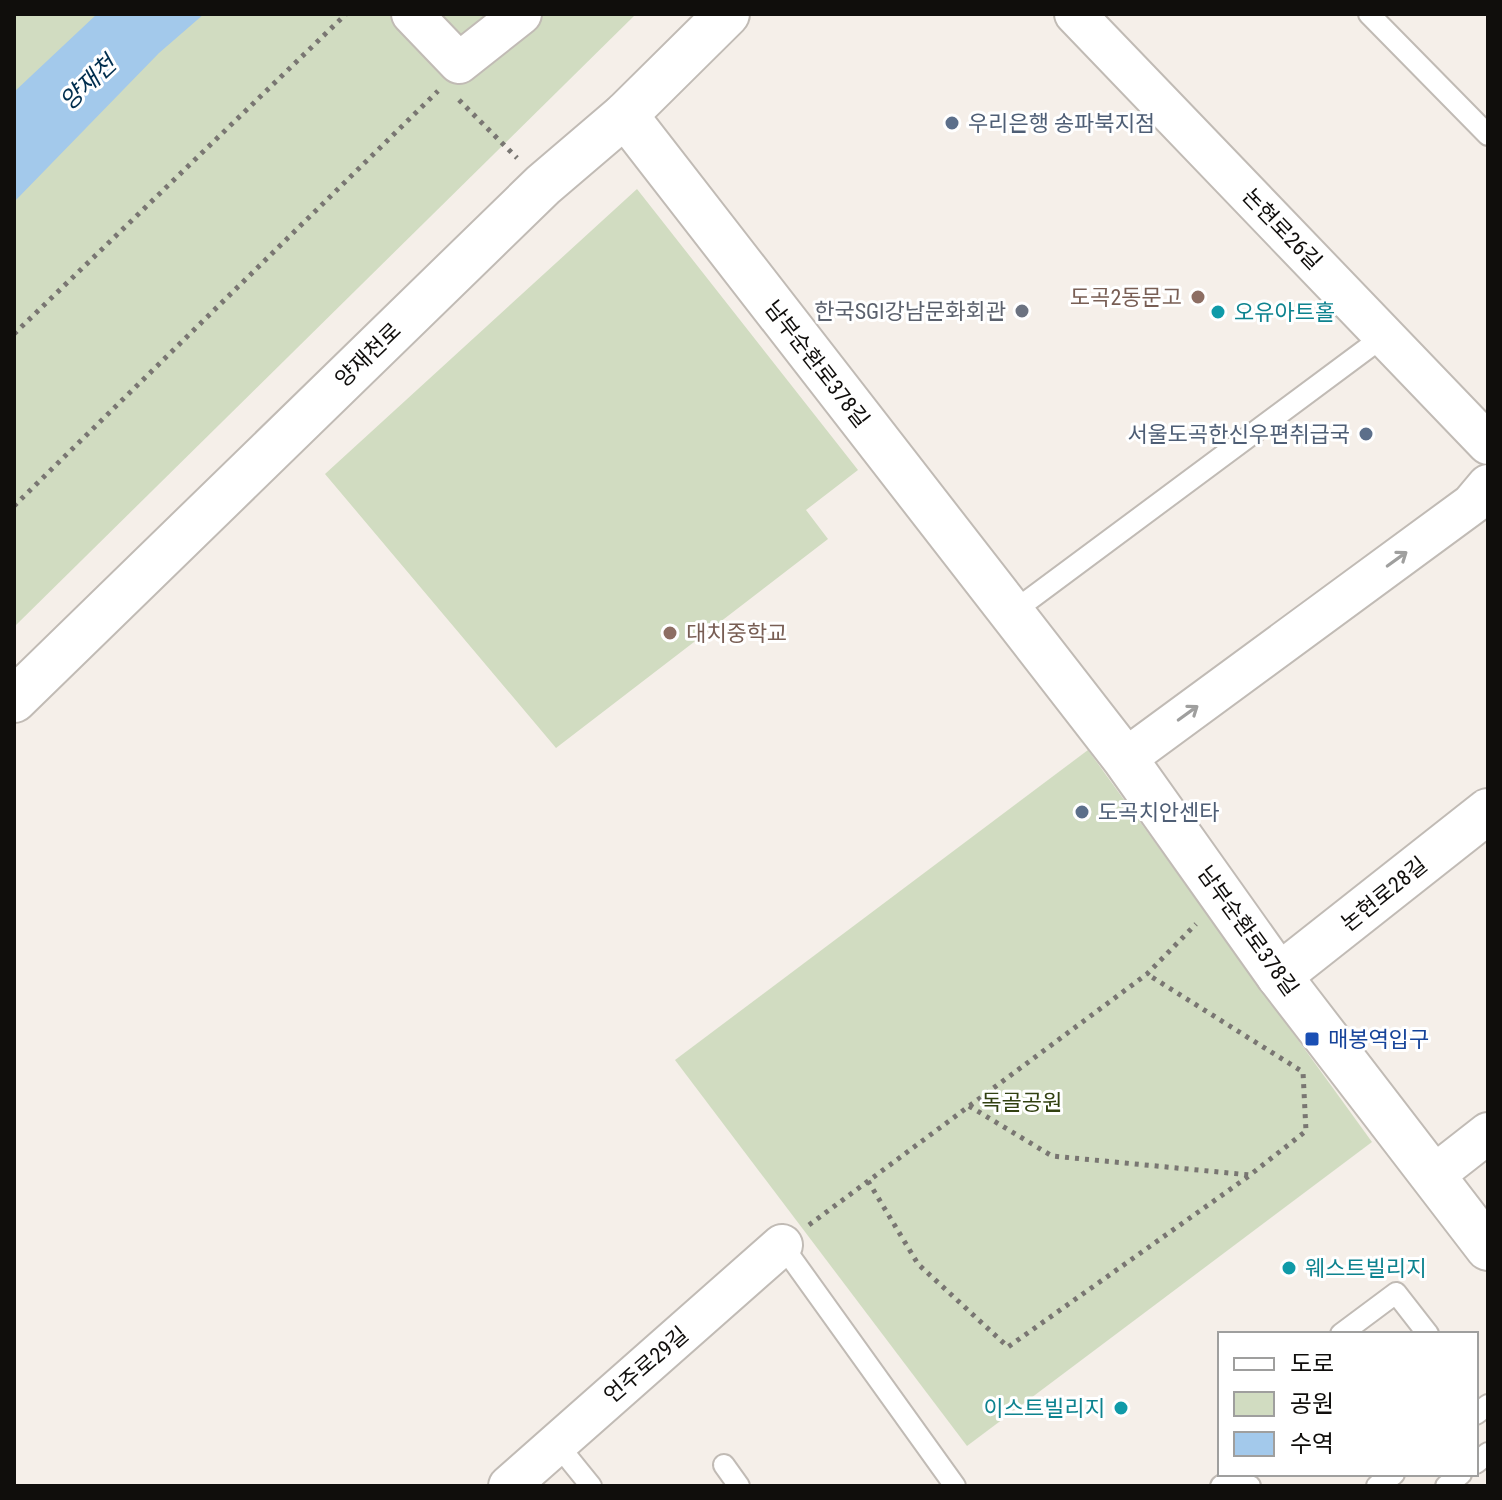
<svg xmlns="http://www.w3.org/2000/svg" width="1502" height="1500" font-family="'Roboto Condensed','Noto Sans KR',sans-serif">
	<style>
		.green { fill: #d1dcc1 }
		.water { fill: #a3c9eb }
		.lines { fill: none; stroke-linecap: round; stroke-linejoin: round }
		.lane-casing { stroke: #c1bbb5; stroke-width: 24 }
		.street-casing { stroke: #c1bbb5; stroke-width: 44 }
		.secondary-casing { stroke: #c1bbb5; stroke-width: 48 }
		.path { stroke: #797672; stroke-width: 5; stroke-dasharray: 4 6; stroke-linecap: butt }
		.lane { stroke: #fff; stroke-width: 20 }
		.street { stroke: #fff; stroke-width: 40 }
		.secondary { stroke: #fff; stroke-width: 44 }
		.oneway { stroke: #9f9f9e }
		.service-dot { fill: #5c6f8a; stroke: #fff; stroke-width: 3 }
		.education-dot { fill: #8d6e63; stroke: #fff; stroke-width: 3 }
		.worship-dot { fill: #6b7280; stroke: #fff; stroke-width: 3 }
		.culture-dot { fill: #0f9aa8; stroke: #fff; stroke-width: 3 }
		.transit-dot { fill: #1a4fb4; stroke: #fff; stroke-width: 3 }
		.labels { text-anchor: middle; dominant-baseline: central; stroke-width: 6; stroke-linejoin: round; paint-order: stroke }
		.service-label { font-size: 22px; fill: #4e5e75; stroke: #fff; text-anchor: start }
		.street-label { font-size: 22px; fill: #100e0c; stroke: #fff }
		.education-label { font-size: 22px; fill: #785e54; stroke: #fff; text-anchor: end }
		.worship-label { font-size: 22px; fill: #5b616d; stroke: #fff; text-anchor: end }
		.culture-label { font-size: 22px; fill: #0d838f; stroke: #fff; text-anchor: start }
		.transit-label { font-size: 22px; fill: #164399; stroke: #fff; text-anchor: start }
		.park-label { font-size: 22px; fill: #324111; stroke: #fff }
		.water-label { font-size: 24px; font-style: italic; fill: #002e4e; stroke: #fff }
	</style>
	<rect width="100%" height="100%" fill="#f5efe9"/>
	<g class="green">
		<polygon points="14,14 636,14 14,627"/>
		<polygon points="637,189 858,470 806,510 828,539 556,748 325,474"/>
		<polygon points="1088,750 1372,1142 967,1446 675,1060"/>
	</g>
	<polygon class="water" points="97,14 204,14 159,53 14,202 14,92"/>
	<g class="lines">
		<g class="lane-casing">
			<g id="lane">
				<polyline points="1369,14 1488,135"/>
				<polyline points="1010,614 1384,336"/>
				<polyline points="782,1245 955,1486"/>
				<polyline points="1341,1334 1396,1293 1428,1334"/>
				<polyline points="1476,1414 1488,1405"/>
				<polyline points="557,1444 591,1486"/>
				<polyline points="1476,1463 1488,1453"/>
				<polyline points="724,1465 739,1486"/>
				<polyline points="1221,1486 1230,1480 1250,1486"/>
				<polyline points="1377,1486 1394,1474"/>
				<polyline points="1446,1486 1461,1474"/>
			</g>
		</g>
		<g class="street-casing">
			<g id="street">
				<polyline points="412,14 459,63 521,14"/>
				<polyline points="1075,14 1488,444"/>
				<polyline points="1125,759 1472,504 1488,485"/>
				<polyline points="1433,1176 1488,1133"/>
				<polyline points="509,1486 782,1245"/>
			</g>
		</g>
		<g class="secondary-casing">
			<g id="secondary">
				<polyline points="625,115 1125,759 1279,976 1488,1248"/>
				<polyline points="14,700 543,185 625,115 727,14"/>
				<polyline points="1279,976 1488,811"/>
			</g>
		</g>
		<g class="path">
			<polyline points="459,100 517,158"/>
			<polyline points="14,334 346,14"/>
			<polyline points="14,506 438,91"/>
			<polyline points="969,1106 1052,1156 1250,1175 1306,1131 1303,1072 1147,974"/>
			<polyline points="868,1181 918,1264 1008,1347 1249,1176"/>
			<polyline points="809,1225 1147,974 1196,924"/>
		</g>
		<use href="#lane" class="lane"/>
		<use href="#street" class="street"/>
		<use href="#secondary" class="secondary"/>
	</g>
	<defs><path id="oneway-shaft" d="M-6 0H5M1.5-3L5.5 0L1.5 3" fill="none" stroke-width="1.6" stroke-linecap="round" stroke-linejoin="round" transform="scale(2)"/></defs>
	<g class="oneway">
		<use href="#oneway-shaft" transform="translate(1397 559) rotate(-36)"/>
		<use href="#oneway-shaft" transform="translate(1188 713) rotate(-36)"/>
	</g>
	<g class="service-dot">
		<circle cx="952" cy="123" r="8"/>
		<circle cx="1366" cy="434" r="8"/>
		<circle cx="1082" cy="812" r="8"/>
	</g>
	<g class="education-dot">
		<circle cx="1198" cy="297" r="8"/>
		<circle cx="670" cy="633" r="8"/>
	</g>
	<circle class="worship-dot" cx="1022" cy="311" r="8"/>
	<g class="culture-dot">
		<circle cx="1218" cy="312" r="8"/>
		<circle cx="1289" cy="1268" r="8"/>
		<circle cx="1121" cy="1408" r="8"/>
	</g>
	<rect class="transit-dot" x="1304" y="1031" width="16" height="16" rx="4"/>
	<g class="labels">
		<g class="service-label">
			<text x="968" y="123">우리은행 송파북지점</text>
			<text x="1350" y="434" text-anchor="end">서울도곡한신우편취급국</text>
			<text x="1098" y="812">도곡치안센타</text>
		</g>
		<g class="street-label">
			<text transform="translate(1282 229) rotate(46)">논현로26길</text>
			<text transform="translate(368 355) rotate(-44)">양재천로</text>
			<text transform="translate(817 364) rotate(52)">남부순환로378길</text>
			<text transform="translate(1384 894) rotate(-39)">논현로28길</text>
			<text transform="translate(1248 931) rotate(54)">남부순환로378길</text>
			<text transform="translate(646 1365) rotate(-41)">언주로29길</text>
		</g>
		<g class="education-label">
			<text x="1182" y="297">도곡2동문고</text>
			<text x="686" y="633" text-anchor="start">대치중학교</text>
		</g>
		<g class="worship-label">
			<text x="1006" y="311">한국SGI강남문화회관</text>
		</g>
		<g class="culture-label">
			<text x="1234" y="312">오유아트홀</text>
			<text x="1305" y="1268">웨스트빌리지</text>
			<text x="1105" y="1408" text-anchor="end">이스트빌리지</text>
		</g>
		<g class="transit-label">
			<text x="1328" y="1039">매봉역입구</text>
		</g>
		<g class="park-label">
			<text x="1022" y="1102">독골공원</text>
		</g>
		<g class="water-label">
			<text transform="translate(88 83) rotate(-43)">양재천</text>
		</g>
	</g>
	<rect width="1502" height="1500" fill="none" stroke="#100e0c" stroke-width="32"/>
	<rect x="1218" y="1332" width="260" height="144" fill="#ffffff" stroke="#9f9f9e" stroke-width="2"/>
	<rect x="1234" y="1358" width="40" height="12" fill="#ffffff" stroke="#9f9f9e" stroke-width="2"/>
	<text x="1290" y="1372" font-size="24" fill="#100e0c">도로</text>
	<rect x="1234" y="1392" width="40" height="24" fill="#d1dcc1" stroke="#9f9f9e" stroke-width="2"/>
	<text x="1290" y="1412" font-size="24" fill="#100e0c">공원</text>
	<rect x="1234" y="1432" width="40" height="24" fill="#a3c9eb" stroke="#9f9f9e" stroke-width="2"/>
	<text x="1290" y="1452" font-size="24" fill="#100e0c">수역</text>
</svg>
